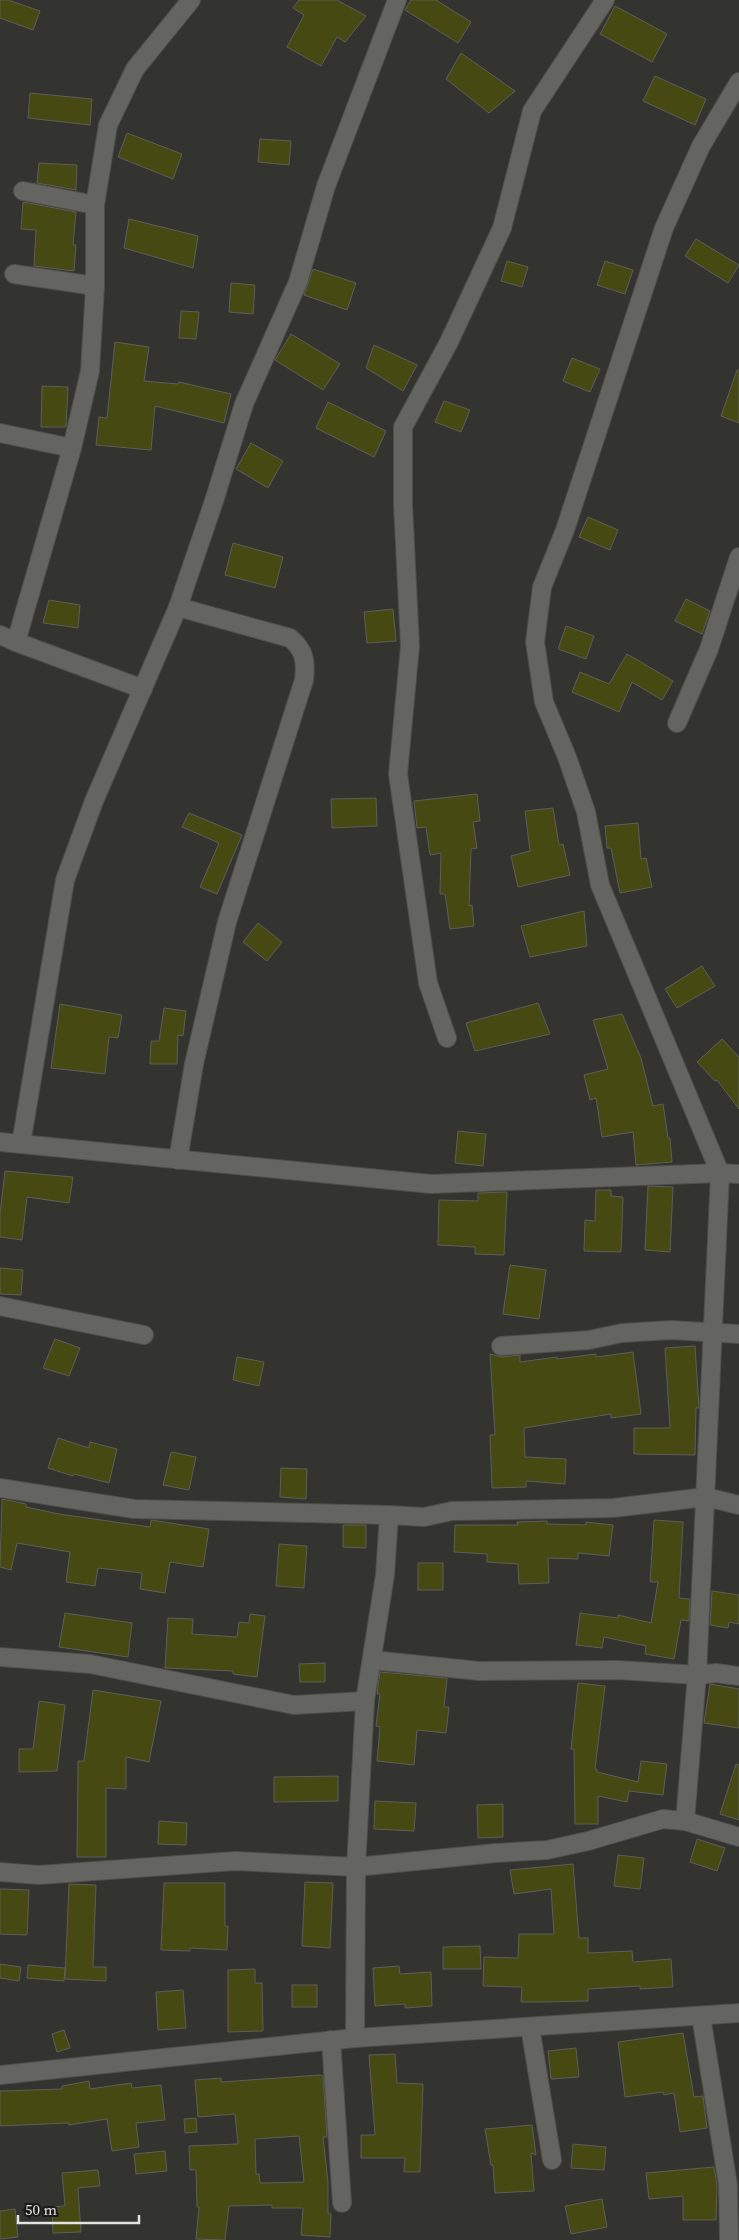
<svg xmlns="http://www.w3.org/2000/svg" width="739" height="2240" font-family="'Source Serif 4',serif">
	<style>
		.building { fill: #474913; stroke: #5d5e5a; fill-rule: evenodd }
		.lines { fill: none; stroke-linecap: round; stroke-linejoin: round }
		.minor-casing { stroke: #4e4f4c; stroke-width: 20 }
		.minor { stroke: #646460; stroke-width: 18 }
	</style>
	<rect width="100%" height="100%" fill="#33332f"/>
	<g class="building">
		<polygon points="0,0 8,0 40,11 33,30 0,18"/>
		<polygon points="299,0 337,0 366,16 345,42 337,37 321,66 287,47 304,15 293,8"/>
		<polygon points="411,0 436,0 471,22 458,43 405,10"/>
		<polygon points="615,6 667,34 652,62 600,34"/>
		<polygon points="461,53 515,91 489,113 446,79"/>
		<polygon points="655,76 706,99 695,125 643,101"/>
		<polygon points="30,93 92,99 90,125 28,118"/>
		<polygon points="127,133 182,154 173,179 118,157"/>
		<polygon points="260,139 291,141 289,165 258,162"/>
		<polygon points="39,163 77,165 76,190 37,183"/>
		<polygon points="23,202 76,212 73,245 76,245 74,271 34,266 36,230 21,229"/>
		<polygon points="129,219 198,236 193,268 124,248"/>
		<polygon points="696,239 739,265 728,283 685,256"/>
		<polygon points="507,261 528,267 522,287 501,281"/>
		<polygon points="605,261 633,270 625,294 597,285"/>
		<polygon points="313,269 356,283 347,310 304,295"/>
		<polygon points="231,283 255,285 253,314 229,312"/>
		<polygon points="181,311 199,312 196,339 179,338"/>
		<polygon points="291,334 340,364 323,390 275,360"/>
		<polygon points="115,342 149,347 144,381 178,384 179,382 231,394 224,423 155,406 151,450 96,445 99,417 107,418"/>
		<polygon points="374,345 417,365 403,391 366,368"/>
		<polygon points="572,358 600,369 590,392 563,381"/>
		<polygon points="737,370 739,370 739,423 721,416"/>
		<polygon points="42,386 68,387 66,427 41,427"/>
		<polygon points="444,401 470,410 461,432 435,422"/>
		<polygon points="328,402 386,431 374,457 316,428"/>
		<polygon points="251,443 283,461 268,488 236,469"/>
		<polygon points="588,517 618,530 610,550 579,537"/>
		<polygon points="233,543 283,557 275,588 225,575"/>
		<polygon points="686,599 710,611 702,634 675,621"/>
		<polygon points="49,600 80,605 78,628 43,623"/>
		<polygon points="393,609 396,641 367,643 364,612"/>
		<polygon points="566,626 594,636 586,659 558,649"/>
		<polygon points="627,654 673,681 662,700 632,682 619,712 572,692 580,672 609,684"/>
		<polygon points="477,794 480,821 473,822 477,848 471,849 469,906 472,905 474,926 450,929 445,894 440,894 441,853 430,855 426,827 417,828 414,801"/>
		<polygon points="376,798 377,826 332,828 331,799"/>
		<polygon points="553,808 559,845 563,844 570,875 518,887 511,856 530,851 525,811"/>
		<polygon points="189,813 242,835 217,894 200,887 219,843 182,827"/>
		<polygon points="638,823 641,859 646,858 652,887 620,893 611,848 607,848 605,826"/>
		<polygon points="584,911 587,946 530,957 521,926"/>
		<polygon points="258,923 282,942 267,961 243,942"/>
		<polygon points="702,966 715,986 677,1008 665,989"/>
		<polygon points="538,1003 550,1034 475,1051 466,1023"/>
		<polygon points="60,1004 122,1015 118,1038 109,1037 105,1074 51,1068"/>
		<polygon points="164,1008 186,1011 183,1036 178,1035 177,1064 150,1064 151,1041 159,1041"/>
		<polygon points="622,1014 641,1058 653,1106 663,1104 668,1138 670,1138 672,1162 636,1165 633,1132 602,1137 596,1098 590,1100 584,1075 608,1069 593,1020"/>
		<polygon points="722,1039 739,1057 739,1109 717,1080 715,1081 697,1062"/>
		<polygon points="458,1131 486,1134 483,1166 455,1163"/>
		<polygon points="5,1171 73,1177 69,1203 27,1197 22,1240 0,1237 0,1214"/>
		<polygon points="648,1186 673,1187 670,1252 645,1250"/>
		<polygon points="596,1190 611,1190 611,1196 623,1197 621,1252 584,1251 585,1220 595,1221"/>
		<polygon points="507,1192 504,1255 475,1254 475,1247 438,1245 439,1200 478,1201 478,1193"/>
		<polygon points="510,1265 546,1270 539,1319 503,1314"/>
		<polygon points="0,1268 23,1270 21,1295 0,1294"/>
		<polygon points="55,1339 80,1348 69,1376 43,1368"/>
		<polygon points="695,1346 699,1408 696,1408 695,1455 634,1454 634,1428 670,1428 665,1348"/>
		<polygon points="633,1352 641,1414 611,1418 611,1414 524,1428 525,1457 566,1459 565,1484 526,1481 526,1487 492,1488 490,1435 495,1435 490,1354 502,1357 520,1355 520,1362 557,1357 557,1359 596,1354 596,1357"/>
		<polygon points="237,1357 264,1362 259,1386 233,1380"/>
		<polygon points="58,1438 89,1448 90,1442 117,1449 109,1483 74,1474 73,1476 48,1468"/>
		<polygon points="171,1452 196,1457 189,1490 163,1485"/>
		<polygon points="281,1468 307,1469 306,1499 280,1497"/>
		<polygon points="2,1499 26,1504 26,1507 59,1514 150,1527 151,1520 209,1529 203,1567 170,1562 165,1593 140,1589 142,1573 98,1568 95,1586 66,1582 70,1552 17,1543 11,1570 0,1567"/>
		<polygon points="654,1520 683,1522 679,1598 690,1599 689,1621 681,1620 674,1659 645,1654 646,1646 604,1637 602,1648 576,1645 580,1613 618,1618 618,1615 651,1623 658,1582 650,1582"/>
		<polygon points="547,1521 547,1524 586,1525 586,1522 613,1525 609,1556 578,1553 578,1559 548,1558 549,1583 519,1584 518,1564 487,1562 487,1554 454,1552 455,1525 518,1525 517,1522"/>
		<polygon points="343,1525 366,1525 366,1548 343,1547"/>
		<polygon points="279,1544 307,1546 304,1588 276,1586"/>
		<rect x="418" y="1563" width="25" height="27"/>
		<polygon points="712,1591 739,1595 739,1624 729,1622 728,1628 710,1625"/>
		<polygon points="65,1613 132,1623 128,1657 59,1647"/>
		<polygon points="250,1614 265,1616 257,1677 233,1674 233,1671 165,1668 168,1618 193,1619 192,1634 237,1637 239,1622 249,1623"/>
		<polygon points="325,1663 325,1682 300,1682 299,1664"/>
		<polygon points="380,1672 447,1678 444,1707 449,1707 446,1733 417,1730 414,1765 377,1761 380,1727 376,1726 380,1694 377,1694"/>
		<polygon points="578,1683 605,1686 595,1769 597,1769 597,1772 638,1782 641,1761 667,1764 663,1795 629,1791 627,1802 598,1796 598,1824 575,1824 574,1749 571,1749"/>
		<polygon points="710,1684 739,1689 739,1728 704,1723"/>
		<polygon points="93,1690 161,1701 149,1762 126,1757 126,1789 106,1788 106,1857 77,1857 78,1761 84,1761"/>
		<polygon points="39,1701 65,1705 57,1771 19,1772 19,1749 33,1749"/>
		<polygon points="736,1764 739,1765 739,1820 720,1814"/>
		<polygon points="338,1776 338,1801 274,1802 274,1777"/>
		<polygon points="375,1801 416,1803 414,1831 374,1829"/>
		<polygon points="503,1804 503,1837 478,1838 477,1805"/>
		<polygon points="159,1821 187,1823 186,1845 158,1844"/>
		<polygon points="697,1839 725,1848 717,1871 690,1862"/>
		<polygon points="618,1855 644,1858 640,1889 614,1886"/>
		<polygon points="573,1864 579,1938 588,1938 588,1953 632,1951 633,1962 671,1959 673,1987 640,1989 640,1986 588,1989 588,2001 546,2002 521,2002 522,1987 483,1986 484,1957 518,1958 519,1934 554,1934 551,1889 514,1894 510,1870"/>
		<polygon points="305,1882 333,1883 330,1948 302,1946"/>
		<polygon points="164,1883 225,1883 225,1926 228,1926 227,1950 190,1948 190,1951 161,1950"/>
		<polygon points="69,1884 96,1885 93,1967 106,1967 106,1981 65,1979"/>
		<polygon points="0,1889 29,1890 27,1935 0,1934"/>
		<polygon points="480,1946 481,1969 443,1969 443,1947"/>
		<polygon points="0,1964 21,1967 19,1981 0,1978"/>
		<polygon points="28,1965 65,1968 64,1981 27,1978"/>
		<polygon points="399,1966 400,1974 431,1972 432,2006 405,2008 405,2004 375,2006 373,1968"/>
		<polygon points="255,1969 255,1983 262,1983 263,2031 228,2032 228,1970"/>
		<rect x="292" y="1985" width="25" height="22"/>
		<polygon points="183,1990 186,2028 158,2030 156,1992"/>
		<polygon points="64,2030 70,2048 57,2052 52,2034"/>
		<polygon points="683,2033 694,2097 703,2096 707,2128 680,2132 674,2093 664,2095 663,2092 625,2097 618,2042"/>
		<polygon points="576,2048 579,2077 551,2079 548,2051"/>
		<polygon points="395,2054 397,2083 423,2084 420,2172 404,2172 405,2158 361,2158 361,2135 375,2135 369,2055"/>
		<path d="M320 2075 323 2076 327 2137H323L328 2182V2213L331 2214 330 2237 301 2235 303 2208H272V2205L229 2206 225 2240 196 2239 199 2207H197L196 2170H190L189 2146 238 2144 235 2114 198 2117 195 2080 221 2078V2082ZM299 2136 304 2182 260 2183 259 2174H256L255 2139Z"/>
		<polygon points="89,2081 90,2089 131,2083 132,2088 161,2085 165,2120 136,2123 139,2147 112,2151 107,2119 69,2125 68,2123 0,2126 0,2091 62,2089 62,2086"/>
		<polygon points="196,2118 197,2132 185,2133 184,2119"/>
		<polygon points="532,2125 536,2155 531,2153 534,2191 495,2193 493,2165 491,2165 485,2129"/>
		<polygon points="573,2144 606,2147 604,2170 571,2168"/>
		<polygon points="165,2151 167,2171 136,2174 134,2154"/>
		<polygon points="714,2167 717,2186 716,2220 683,2220 683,2196 649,2199 646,2173"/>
		<polygon points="98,2170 100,2186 78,2188 81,2232 53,2233 52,2207 65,2206 62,2173"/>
		<polygon points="602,2199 607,2227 571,2234 565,2206"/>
		<polygon points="15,2209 18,2237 0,2239 0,2211"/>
	</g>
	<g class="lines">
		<g class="minor-casing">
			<g id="minor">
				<polyline points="23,191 95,205"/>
				<polyline points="14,274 95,286"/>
				<polyline points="0,433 72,448"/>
				<path d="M178 607 290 638C305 650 306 662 304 680L227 922 194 1064 178 1160"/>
				<polyline points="0,635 16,642 72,448 90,371 95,286 95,205 108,125 135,69 191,0"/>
				<polyline points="16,642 143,689"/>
				<polyline points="677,723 709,649 739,557"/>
				<polyline points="447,1038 428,983 398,774 410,646 403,504 403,427 449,342 502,228 532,111 605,0"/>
				<polyline points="0,1142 431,1184 720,1173 739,1174"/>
				<polyline points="21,1144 65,880 94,801 178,607 214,501 244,404 298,282 326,186 397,0"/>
				<polyline points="0,1306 144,1335"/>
				<polyline points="501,1346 589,1340 622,1333 671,1330 739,1334"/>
				<polyline points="0,1488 134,1509 389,1515"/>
				<polyline points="0,1657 90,1664 294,1705 365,1701"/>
				<polyline points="372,1660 479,1671 618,1670 697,1675 716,1673 739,1676"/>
				<polyline points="685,1821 697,1675 720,1173 600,885 586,812 567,757 544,702 535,642 542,587 565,530 664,228 701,146 739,82"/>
				<polyline points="0,1872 39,1875 235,1861 356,1867 496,1853 547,1850 588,1841 663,1819 685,1821 739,1837"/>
				<polyline points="701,2016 728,2185 729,2240"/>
				<polyline points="530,2027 552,2160"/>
				<polyline points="355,2038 356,1867 365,1701 385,1575 389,1515 424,1517 452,1511 613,1508 706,1497 739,1505"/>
				<polyline points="331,2040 342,2203"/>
				<polyline points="0,2075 355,2038 739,2013"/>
			</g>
		</g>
		<use href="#minor" class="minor"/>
	</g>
	<path d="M18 2215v8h121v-8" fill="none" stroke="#e3e3e1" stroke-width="2.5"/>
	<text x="25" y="2215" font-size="15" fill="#e3e3e1" stroke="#1a1b19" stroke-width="4" paint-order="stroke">50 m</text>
</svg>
